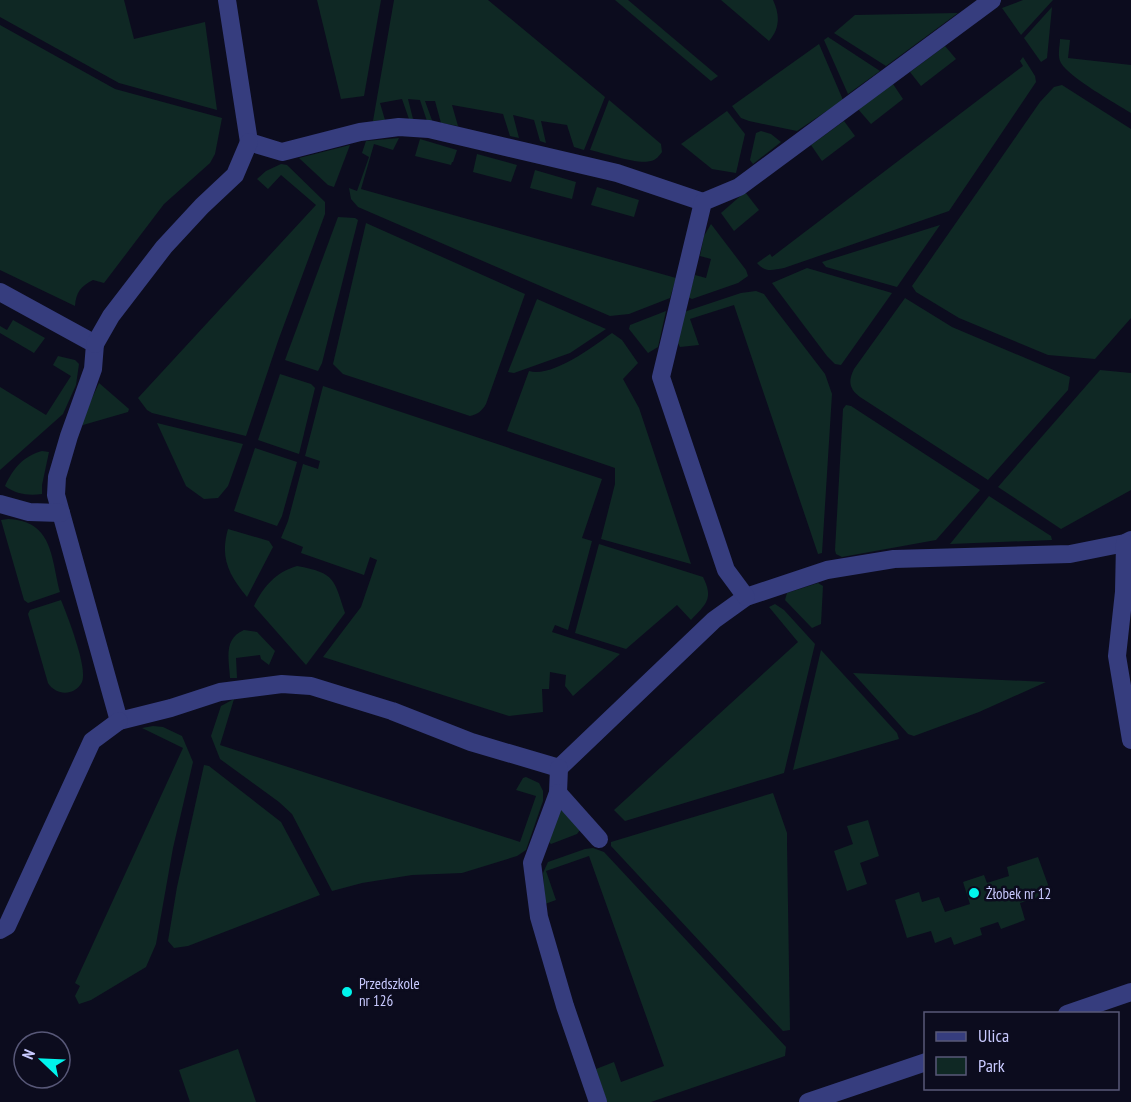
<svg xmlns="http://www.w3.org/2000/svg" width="1131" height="1102" font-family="'PT Sans Narrow',sans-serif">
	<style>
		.green { fill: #0f2824 }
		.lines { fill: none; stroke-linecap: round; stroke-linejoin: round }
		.minor { stroke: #363d7e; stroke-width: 18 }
		.poi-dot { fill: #00f4ec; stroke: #0c0c1e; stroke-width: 2 }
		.labels { text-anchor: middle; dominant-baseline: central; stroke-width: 5; stroke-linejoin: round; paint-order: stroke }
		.poi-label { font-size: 15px; fill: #c9caff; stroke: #0c0c1e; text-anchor: start }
	</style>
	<rect width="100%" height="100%" fill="#0c0c1e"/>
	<g class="green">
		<polygon points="0,0 124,0 134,39 205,22 217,110 119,83 0,17"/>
		<polygon points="317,0 381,0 364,96 341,99"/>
		<polygon points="394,0 488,0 605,97 584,150 574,147 567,125 541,121 546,143 540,141 534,120 513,115 519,138 510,136 503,114 452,105 458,126 441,123 435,101 425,101 433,123 427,121 420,100 408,99 413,119 409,119 402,99 380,103 385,120 373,121"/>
		<polygon points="615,0 628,0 718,76 711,81"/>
		<path d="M721 0H773C780 15 780 28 769 41Z"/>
		<polygon points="1023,0 1053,0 1021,35 1002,8"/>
		<polygon points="1052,7 1047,58 1041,62 1024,38"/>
		<polygon points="958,13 886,66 834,33 855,15"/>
		<path d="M0 25 115 89 222 118 215 154 210 163 164 204 104 283 93 280C81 286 76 292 75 306L0 270Z"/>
		<polygon points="828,37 880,71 848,94 824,40"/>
		<path d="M1060 39 1070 40 1068 58 1131 65V113C1115 103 1070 78 1061 63 1057 56 1060 46 1060 39Z"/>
		<polygon points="819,44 843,100 797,131 749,121 741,118 732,106"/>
		<polygon points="945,46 956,59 921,86 910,72"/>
		<path d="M1023 57 1035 76 1036 82 949 211 784 268C772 270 766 273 757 263L770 254 772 257 1019 69 1023 66 1020 61Z"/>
		<polygon points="893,84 903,99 871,124 858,109"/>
		<polygon points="1062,85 1131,129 1131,318 1095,359 1048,355 959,318 916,292 912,286 1040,102 1054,87"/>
		<path d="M609 100 661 144 662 152C659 156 656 160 651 161 638 165 604 153 590 150Z"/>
		<polygon points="727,111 745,134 736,173 712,169 681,144"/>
		<polygon points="844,121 855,136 822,161 811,145"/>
		<polygon points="761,131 771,134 781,142 753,164 750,160 756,133"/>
		<polygon points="399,138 393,150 374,144 361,189 676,278 670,298 629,314 610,316 358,207 351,199 349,188 357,191 369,157 362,153 366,141"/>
		<polygon points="420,139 457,150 453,162 452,162 451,165 415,156"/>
		<polygon points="350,145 334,187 328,185 299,158"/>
		<polygon points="477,154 517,165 511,182 473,172"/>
		<polygon points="281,164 287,165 325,202 325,214 278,341 246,436 152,413 147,410 138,398 316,205 281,175 268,189 257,179 266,171"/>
		<polygon points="535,170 576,182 572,199 530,188"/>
		<polygon points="597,187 639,200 634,217 591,205"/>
		<polygon points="745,192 759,210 734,231 721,213"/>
		<polygon points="338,217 355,218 358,220 322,363 318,371 285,360"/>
		<path d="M366 223 525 294 486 404C482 411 478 414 470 416L343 374 333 364Z"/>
		<polygon points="711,224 746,270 748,276 738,283 692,299 688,297 695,275 706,278 711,259 700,256 704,236"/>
		<polygon points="940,225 897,287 826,267 822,262"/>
		<polygon points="807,268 892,293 841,365 835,364 827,356 772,283"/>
		<polygon points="756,291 764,294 769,301 825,374 832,394 822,553 818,554 734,305 690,319 699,345 680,347 678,343 684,312 741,293"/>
		<path d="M905 298 952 327 1070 377 1068 390 988 480 860 397C849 389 848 381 854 369Z"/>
		<polygon points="537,299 606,329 570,353 514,373 508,372"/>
		<polygon points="666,311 658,347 648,353 629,329 630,325"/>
		<polygon points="13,320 45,338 34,353 0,333 0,326 7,330"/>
		<path d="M612 333 622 340 638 363 623 379 639 408 691 564 601 539 615 484V468L507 431 529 371C552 378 594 346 612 333Z"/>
		<polygon points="58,356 75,360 79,364 76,385 63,414 0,470 0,387 46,415 71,376 53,365"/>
		<polygon points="1100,370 1131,373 1131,490 1061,529 998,487"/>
		<polygon points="280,374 311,384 315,388 299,454 258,440"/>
		<polygon points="99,383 129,409 128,412 83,425 80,424"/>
		<polygon points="323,386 602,479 582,538 592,541 568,630 555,625 552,632 620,654 573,696 565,686 566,675 550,672 549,689 542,689 543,712 509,716 323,657 361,607 377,560 370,557 364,575 301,553 303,547 281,538 288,521 303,464 318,469 320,461 305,456"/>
		<polygon points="846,405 851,406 980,490 936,540 842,557 836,554 835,550 843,409"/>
		<polygon points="157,423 243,444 228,486 218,498 204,499 186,486"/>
		<polygon points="255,448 297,462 282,516 277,526 234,511"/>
		<path d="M42 451 49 452 42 485V494C28 496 16 494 5 486 13 469 23 456 42 451Z"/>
		<polygon points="989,496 1051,536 1052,540 950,544"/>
		<path d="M8 519C53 521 51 557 60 592L28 603 24 600 1 520Z"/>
		<path d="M228 529 269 541 273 547 247 597C228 574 220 557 228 529Z"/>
		<path d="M599 544 703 577C714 599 706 604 691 620L677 605 626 649 575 633Z"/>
		<path d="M297 566C336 573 334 580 345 613L306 665 254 606C263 587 276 572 297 566Z"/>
		<polygon points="818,583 823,586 821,624 812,628 785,600 787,593"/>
		<path d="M61 600C67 615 88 668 82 682 75 696 56 696 48 683L28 614 30 610Z"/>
		<polygon points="775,604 784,610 815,644 784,773 625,821 614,810 798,642 769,607"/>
		<path d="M244 630 257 632 275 651 269 665 261 659 260 655 236 658 237 678H230C229 659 223 639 244 630Z"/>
		<polygon points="821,650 897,733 899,739 793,770"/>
		<polygon points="853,673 1046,682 979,712 914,736 908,734"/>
		<polygon points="234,699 220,745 520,842 536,796 516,790 523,778 526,777 539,783 543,791 543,801 526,850 517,856 462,873 412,875 362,883 332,891 292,814 279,802 220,759 211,736 221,706"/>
		<polygon points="153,726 163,727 182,736 193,762 173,848 156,944 146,967 91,1000 79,1004 75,996 80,986 75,983 183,748 142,728"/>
		<polygon points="204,765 209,766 281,822 320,895 188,946 174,948 168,941 177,887"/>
		<polygon points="773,793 787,833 787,843 790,1030 783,1031 611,846 611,842"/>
		<polygon points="560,810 565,810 580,830 577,834 551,844 548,841"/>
		<polygon points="868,820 879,856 860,863 867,884 847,891 834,851 853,844 847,826"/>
		<polygon points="593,848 604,852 786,1047 785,1056 651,1102 607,1102 596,1069 614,1062 621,1082 664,1066 589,856 546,871 556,900 545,904 543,873 548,862 585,849"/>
		<polygon points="1038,857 1051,893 1020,903 1025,920 1001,929 998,922 980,928 982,935 954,945 951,937 935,943 931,931 907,938 895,900 919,892 922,902 939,897 945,912 970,904 963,882 984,875 987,883 1009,876 1007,867"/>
		<polygon points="238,1049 256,1102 190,1102 179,1070"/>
	</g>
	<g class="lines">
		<g class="minor">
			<polyline points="227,0 249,142 282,152 360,132 399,127 429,129 617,173 703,202"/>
			<polyline points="0,292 95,344 93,369 69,436 57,477 56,495 119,721 171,708 220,692 282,684 311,686 392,711 471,742 559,768 714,620 746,597 827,570 894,559 1070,554 1125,543 1131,540"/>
			<polyline points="95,344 111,316 164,247 202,206 235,175 249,142"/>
			<polyline points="0,504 29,512 61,513"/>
			<polyline points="1125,543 1124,592 1117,656 1131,740"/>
			<polyline points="746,597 726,570 661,377 703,202 739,187 992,0"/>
			<polyline points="559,768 558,793 532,863 539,917 565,1006 598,1102"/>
			<polyline points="558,793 599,839"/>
			<polyline points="0,930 7,926 92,741 119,721"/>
			<polyline points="1067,1014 1131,992"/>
			<polyline points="808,1102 926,1062"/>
		</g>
	</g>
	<g class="poi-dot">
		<circle cx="974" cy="893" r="6"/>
		<circle cx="347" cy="992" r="6"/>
	</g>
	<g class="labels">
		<g class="poi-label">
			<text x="986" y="893">Żłobek nr 12</text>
			<text x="359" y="983">Przedszkole<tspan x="359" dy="17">nr 126</tspan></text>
		</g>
	</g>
	<rect x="924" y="1012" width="195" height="78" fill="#0c0c1e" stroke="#585878" stroke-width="1.5"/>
	<rect x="936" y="1032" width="30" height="9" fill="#363d7e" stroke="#585878" stroke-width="1.5"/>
	<text x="978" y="1042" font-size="18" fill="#c9caff">Ulica</text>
	<rect x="936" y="1057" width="30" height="18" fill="#0f2824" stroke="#585878" stroke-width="1.5"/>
	<text x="978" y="1072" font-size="18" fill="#c9caff">Park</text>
	<g transform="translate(42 1060) rotate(293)"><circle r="28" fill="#0c0c1e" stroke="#585878" stroke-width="1.5"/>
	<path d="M0-4.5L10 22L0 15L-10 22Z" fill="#00f4ec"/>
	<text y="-9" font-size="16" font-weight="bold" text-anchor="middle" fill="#c9caff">N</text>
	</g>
</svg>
